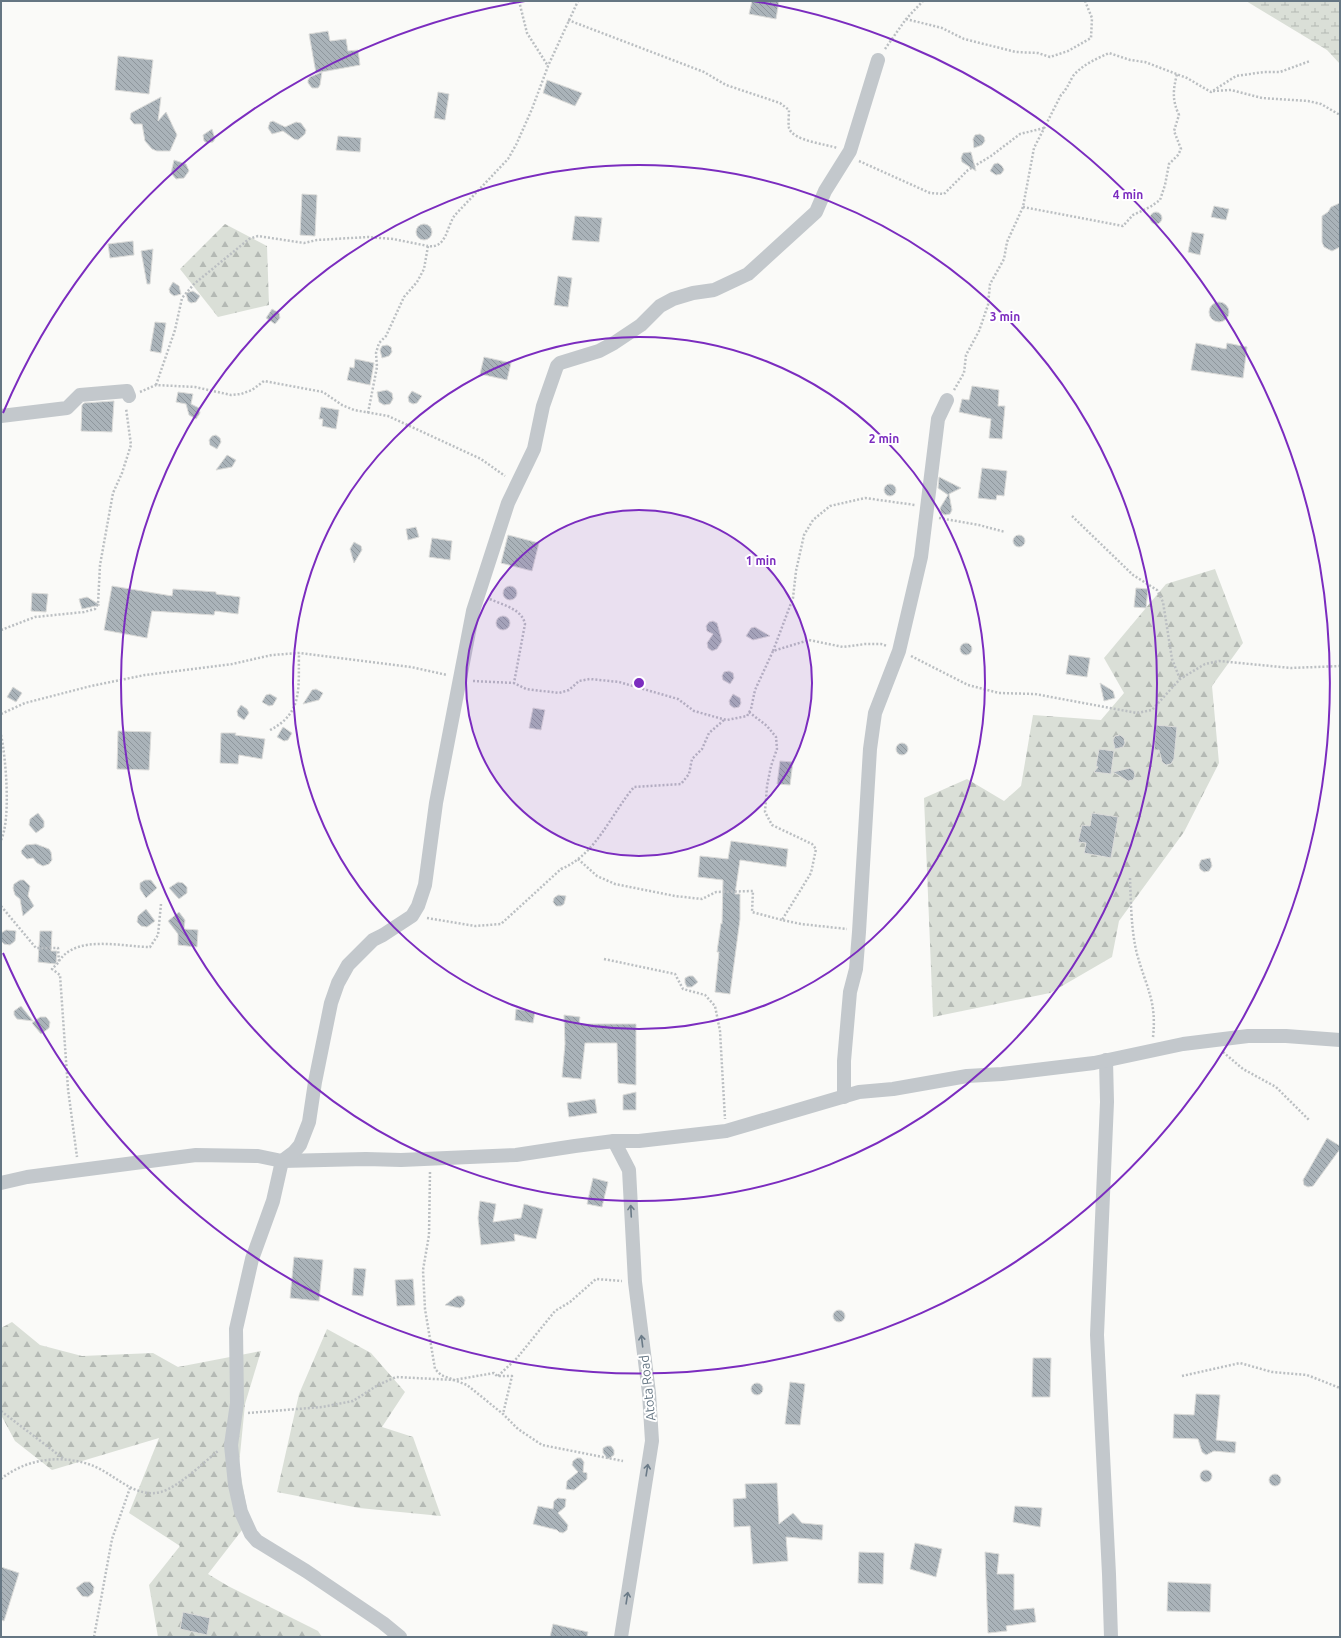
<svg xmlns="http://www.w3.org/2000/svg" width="1341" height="1638" font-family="Ubuntu,sans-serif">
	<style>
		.forest { fill: url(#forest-firs) }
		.wetland { fill: url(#wetland-marsh) }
		.building { fill: url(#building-back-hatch); stroke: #dcdcda }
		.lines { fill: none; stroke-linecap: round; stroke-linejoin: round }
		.path { stroke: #bbbfc2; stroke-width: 2.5; stroke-dasharray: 2 2; stroke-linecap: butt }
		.minor { stroke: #c3c8cc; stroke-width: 14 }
		.oneway { stroke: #6a7a87 }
		.ring { fill: none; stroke: #7b2cbf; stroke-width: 2 }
		.labels { text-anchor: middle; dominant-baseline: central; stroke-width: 4; stroke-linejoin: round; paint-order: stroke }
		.street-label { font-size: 13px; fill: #657683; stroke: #fff }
		.centre { fill: #7b2cbf; stroke: #fff; stroke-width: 2 }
		.ring-label { font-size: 12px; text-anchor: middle; font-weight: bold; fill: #7b2cbf; stroke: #fff; stroke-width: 4; stroke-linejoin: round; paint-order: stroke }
	</style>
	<defs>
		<pattern id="forest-firs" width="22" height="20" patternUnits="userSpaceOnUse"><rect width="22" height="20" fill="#dadfd7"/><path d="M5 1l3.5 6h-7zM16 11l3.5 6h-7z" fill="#b4b9b4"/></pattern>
		<pattern id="wetland-marsh" width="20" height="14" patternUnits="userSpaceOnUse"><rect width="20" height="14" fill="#dadfd7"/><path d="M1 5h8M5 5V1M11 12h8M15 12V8" fill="none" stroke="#b4b9b4"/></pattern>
		<pattern id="building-back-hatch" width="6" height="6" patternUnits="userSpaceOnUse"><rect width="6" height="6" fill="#aab3b9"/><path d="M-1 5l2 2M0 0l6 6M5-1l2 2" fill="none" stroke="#8e969c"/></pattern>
	</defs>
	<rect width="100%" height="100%" fill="#fafaf8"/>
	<g class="forest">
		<polygon points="225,224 267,246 269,305 218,317 180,269"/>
		<polygon points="1215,569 1243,643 1212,686 1219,763 1184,832 1119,921 1112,957 1050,993 933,1017 924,798 967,779 1004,801 1021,786 1033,715 1101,720 1124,693 1104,658 1166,584"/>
		<polygon points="12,1322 40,1345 82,1356 153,1353 178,1367 261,1351 245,1404 239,1465 249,1521 208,1574 228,1586 318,1631 322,1637 158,1637 149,1585 180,1546 129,1513 159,1438 52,1470 15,1441 1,1415 1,1328"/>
		<polygon points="327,1329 371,1353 405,1392 382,1427 413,1437 441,1516 359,1508 277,1492 299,1394"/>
	</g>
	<polygon class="wetland" points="1246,1 1340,1 1340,64 1327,50"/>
	<g class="building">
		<polygon points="752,1 779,1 776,19 749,14"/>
		<polygon points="328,31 330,41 346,39 348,51 358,50 360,65 316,73 309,34"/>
		<polygon points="118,56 153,60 149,94 115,90"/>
		<polygon points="322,72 320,85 318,88 312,88 308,83 308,80 310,77"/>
		<polygon points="547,80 582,93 575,106 543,93"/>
		<polygon points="438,92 449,94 445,120 434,118"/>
		<polygon points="161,97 158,121 166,112 177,135 170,151 157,151 152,149 145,141 142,124 134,124 130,119 131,113"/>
		<polygon points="273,121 285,127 296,122 301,123 306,130 305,134 298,140 294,139 283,131 272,134 268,128 270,122"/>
		<polygon points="212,129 215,139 213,142 207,143 204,141 203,135"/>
		<polygon points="980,134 984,137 985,141 982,145 974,148 973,139 975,135"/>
		<polygon points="338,136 361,138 360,152 336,150"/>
		<polygon points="971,152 976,171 962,162 961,158 963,153"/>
		<polygon points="174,160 186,164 189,171 184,178 176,179 171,173"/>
		<polygon points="998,163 1002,166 1004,170 1001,174 996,175 990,171 994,164"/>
		<polygon points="302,194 317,195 315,236 300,235"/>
		<polygon points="1340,203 1340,247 1332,251 1324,247 1322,242 1322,216 1328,212 1331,207"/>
		<polygon points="1214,206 1229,209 1226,220 1211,217"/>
		<circle cx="1156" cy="218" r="6"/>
		<polygon points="575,216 602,218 599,242 572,240"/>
		<circle cx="424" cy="232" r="8"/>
		<polygon points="1192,232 1204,234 1200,255 1188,252"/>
		<polygon points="133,241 134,255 110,258 108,244"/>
		<polygon points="153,249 150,284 147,284 141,251"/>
		<polygon points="558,276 572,278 568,307 554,305"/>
		<polygon points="173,282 179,286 181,294 174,296 170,293 169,289"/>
		<polygon points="193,291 200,296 196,302 191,303 188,301 186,293"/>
		<circle cx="1219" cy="312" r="10"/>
		<polygon points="272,309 279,313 280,318 275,324 266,318"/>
		<polygon points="155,322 166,323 161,353 150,351"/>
		<polygon points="1196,343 1226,349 1227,343 1247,347 1243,378 1191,370"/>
		<polygon points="387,345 391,347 392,352 389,356 382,358 380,350 382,346"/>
		<polygon points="484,357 511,363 507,380 480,374"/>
		<polygon points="355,359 374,363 370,385 347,380 350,367 354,368"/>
		<polygon points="972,386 999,390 998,406 1005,406 1002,439 989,438 991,419 959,412 962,399 969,400"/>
		<polygon points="387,390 392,393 393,399 390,404 384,405 379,402 377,392"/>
		<polygon points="412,391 422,396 417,403 413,404 409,402 408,397"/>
		<polygon points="178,392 193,394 191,404 199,408 200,413 196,419 189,415 186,404 176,402"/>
		<polygon points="114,401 112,432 81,431 82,405 84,403"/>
		<polygon points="321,407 339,410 336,429 322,426 323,419 319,419"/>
		<polygon points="216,435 220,438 221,442 217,449 210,445 209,440 212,436"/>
		<polygon points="227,455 236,460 232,467 216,470"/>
		<polygon points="982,468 1007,471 1004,496 997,495 996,500 978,498"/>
		<polygon points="939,477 961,488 949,494 952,510 950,514 945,515 941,513 940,508 948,495 938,488"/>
		<circle cx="890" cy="490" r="6"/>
		<polygon points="416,527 419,537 408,540 406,529"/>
		<circle cx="1019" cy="541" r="6"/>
		<polygon points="508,535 539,543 532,571 501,563"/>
		<polygon points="432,538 452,541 450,560 429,557"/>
		<polygon points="354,542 361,546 362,550 354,563 350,549"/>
		<circle cx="510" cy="593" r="7"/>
		<polygon points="112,586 172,596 173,589 216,592 216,594 240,597 238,614 215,611 214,615 152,611 147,638 104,630"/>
		<polygon points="1136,588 1148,589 1146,608 1134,607"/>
		<polygon points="32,593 48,594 46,612 31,611"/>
		<polygon points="87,597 100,605 82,609 79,599"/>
		<circle cx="503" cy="623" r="7"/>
		<polygon points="713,621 717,623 722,641 717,649 712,651 708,648 707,643 713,634 707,631 706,626 709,622"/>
		<polygon points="755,627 770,636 753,640 746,636 751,628"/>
		<circle cx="966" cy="649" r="6"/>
		<polygon points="1069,655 1090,658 1087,677 1066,674"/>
		<polygon points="729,671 733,673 734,678 730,684 723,680 722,676 724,672"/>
		<polygon points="1100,683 1113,691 1115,698 1104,701"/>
		<polygon points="13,687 22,693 16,702 7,697"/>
		<polygon points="316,689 323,693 319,700 303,704 312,690"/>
		<polygon points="270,694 277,698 273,705 269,706 262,702 266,695"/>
		<polygon points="733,694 740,698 741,703 739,707 734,708 730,705 729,701"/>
		<polygon points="241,705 247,709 249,713 244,720 238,716 237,711"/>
		<polygon points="533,708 545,710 541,730 529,728"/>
		<polygon points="1156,725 1177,727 1174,759 1171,764 1166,765 1162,762 1159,750 1154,750"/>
		<polygon points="283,727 292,733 288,740 284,741 277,737"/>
		<polygon points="118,731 151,732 149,770 117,769"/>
		<polygon points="221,733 236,733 235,735 265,739 262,759 239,755 238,764 220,763"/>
		<polygon points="1120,735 1124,738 1125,743 1123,747 1115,749 1113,740 1115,736"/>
		<circle cx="902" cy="749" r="6"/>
		<polygon points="1099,749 1114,751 1111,774 1094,772 1098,767 1096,766"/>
		<polygon points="780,761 793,762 790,785 777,784"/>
		<polygon points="1130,768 1134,771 1135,776 1133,780 1128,781 1113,772"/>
		<polygon points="38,813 44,821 44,827 36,833 29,825 30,819"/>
		<polygon points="1092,813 1118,817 1111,858 1084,853 1086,843 1078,842 1082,825 1090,826"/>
		<polygon points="731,841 788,849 786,867 740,860 735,894 740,894 740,919 730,994 715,992 719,952 717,952 721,923 722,924 723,880 698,877 700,856 728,859"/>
		<polygon points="36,844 49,849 51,852 52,860 49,864 43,866 37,863 33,858 27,859 22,854 21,851 26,845"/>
		<polygon points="1210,858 1212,866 1209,871 1204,872 1200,869 1199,865 1201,860"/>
		<polygon points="20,880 24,880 30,886 28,896 34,906 23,916 20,899 15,895 13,888 14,884"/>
		<polygon points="145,880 151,880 157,888 146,898 140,889 140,883"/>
		<polygon points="178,882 183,883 187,887 187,893 179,899 169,888"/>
		<polygon points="558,895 566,896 564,904 561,906 556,906 553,902 554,898"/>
		<polygon points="146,909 155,921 147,927 141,926 137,922 138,916"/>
		<polygon points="179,912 185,920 184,929 198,930 197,947 178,945 178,934 168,921"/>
		<polygon points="6,930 16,931 15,941 10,945 4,944 1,941 1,933"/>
		<polygon points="40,931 52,931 51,951 57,951 56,964 38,962"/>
		<polygon points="689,976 693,976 698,982 692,987 687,987 685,983 685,978"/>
		<polygon points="21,1006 33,1021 17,1019 14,1015 14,1011"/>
		<polygon points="516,1009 535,1012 533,1023 515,1020"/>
		<polygon points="564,1015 580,1017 579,1024 636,1024 636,1085 618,1083 617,1043 585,1043 581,1079 562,1077 565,1044"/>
		<polygon points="40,1017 46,1017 50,1022 49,1028 41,1034 32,1023"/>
		<polygon points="636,1092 636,1110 623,1110 623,1095"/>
		<polygon points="595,1099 597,1113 569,1117 567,1103"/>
		<polygon points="1327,1138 1340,1146 1340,1149 1313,1186 1308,1187 1304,1185 1303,1180"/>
		<polygon points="593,1178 608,1182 602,1207 587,1204"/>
		<polygon points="480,1201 496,1204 493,1222 521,1218 524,1204 543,1209 536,1239 514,1234 515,1241 481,1245 478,1218"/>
		<polygon points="294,1257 323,1260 319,1301 290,1298"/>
		<polygon points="354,1268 366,1269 363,1296 352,1295"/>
		<polygon points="413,1279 415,1305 397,1306 395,1280"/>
		<polygon points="457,1296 462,1296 465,1300 464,1305 460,1308 445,1305"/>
		<circle cx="839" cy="1316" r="6"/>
		<polygon points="1033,1358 1051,1358 1050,1397 1032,1397"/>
		<polygon points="790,1382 805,1384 800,1425 785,1424"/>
		<circle cx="757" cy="1389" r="6"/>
		<polygon points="1196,1394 1220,1395 1216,1440 1236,1442 1235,1453 1214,1451 1206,1455 1202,1452 1198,1439 1173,1438 1174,1414 1194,1415"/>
		<polygon points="607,1446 611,1446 614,1450 614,1455 608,1459 603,1453 603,1448"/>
		<polygon points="577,1458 581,1458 584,1462 583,1472 587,1473 587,1479 574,1490 566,1489 567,1481 578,1472 572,1465 573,1461"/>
		<circle cx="1206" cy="1476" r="6"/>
		<circle cx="1275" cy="1480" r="6"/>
		<polygon points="777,1483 779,1524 793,1513 802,1523 823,1525 822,1540 786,1537 788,1561 753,1564 750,1526 734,1527 733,1499 746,1498 745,1484"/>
		<polygon points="558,1498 566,1499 565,1507 558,1513 568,1525 567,1530 563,1533 559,1532 557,1530 533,1524 538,1506 553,1509 554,1501"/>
		<polygon points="1015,1506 1042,1508 1040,1527 1013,1522"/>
		<polygon points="915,1543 942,1549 936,1577 910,1569"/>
		<polygon points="859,1552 884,1553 883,1584 858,1583"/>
		<polygon points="985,1552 999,1554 997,1574 1014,1574 1014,1610 1034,1608 1036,1622 1006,1626 1007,1631 988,1633"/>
		<polygon points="1,1567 19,1573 4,1621 1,1620"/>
		<polygon points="84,1582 90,1582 94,1587 93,1593 88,1597 82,1596 76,1588"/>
		<polygon points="1168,1582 1211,1584 1210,1612 1167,1611"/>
		<polygon points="183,1612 210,1618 207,1635 180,1629"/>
		<polygon points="553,1624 588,1632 587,1637 550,1637"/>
	</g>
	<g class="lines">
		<g class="path">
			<polyline points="519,1 527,33 548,66"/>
			<polyline points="906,19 942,28 964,39 1016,52 1038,53 1050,57 1068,51 1091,38 1092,18 1085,1"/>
			<path d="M568 20 704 72 726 85 780 103 789 110C789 115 788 123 789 128 793 141 826 144 837 148"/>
			<polyline points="885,49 906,19 923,1"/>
			<polyline points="1213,91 1231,90 1262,98 1308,101 1321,104 1340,115"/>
			<polyline points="859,161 930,193 944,194 968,170 991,156 1020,134 1044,128"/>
			<path d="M1023 207 1123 226 1133 215 1150 207 1160 200 1165 185 1169 164 1178 155 1181 149 1174 131 1179 115C1172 100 1173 90 1177 74"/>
			<polyline points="156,385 175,330 182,298 194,284 249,239 258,236 304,243 317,240 368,237 393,239 428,246"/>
			<path d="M954 390 964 373 966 355 979 331 988 305 990 284 1004 259 1007 242 1023 207 1034 148 1061 95C1067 89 1069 83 1073 76 1082 65 1096 59 1109 53L1130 60 1145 62 1187 78 1211 92 1236 76 1264 72H1280L1310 61"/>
			<polyline points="140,392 156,385 195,387 231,395 241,394 252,390 264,381 323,392 342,405 354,410 388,416 481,459 505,476"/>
			<path d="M368 413 377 367 376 353 379 343 386 336 404 297 417 282 424 269 428 246C447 249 446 227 455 215L508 159 516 145 532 109 548 66 578 1"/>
			<polyline points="1072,516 1133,575 1157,590 1163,602 1172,659 1180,679"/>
			<polyline points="939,518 979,525 1005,532"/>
			<path d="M490 599C503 605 522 609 525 624L514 683 526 689 559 693 569 690 579 681 590 679 619 682 678 699 694 711 719 718 727 720 747 716 751 709 755 690 773 651 809 640 843 647 865 644H881L887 646"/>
			<polyline points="1,630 35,617 84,612 95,609 98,604 100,565 113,493 122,473 131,445 126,408"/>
			<polyline points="773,651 793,598 796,571 804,535 813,520 830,506 865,498 915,505"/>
			<polyline points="911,656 968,685 999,693 1035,694 1137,713 1152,710 1180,679 1205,664 1219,661 1291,668 1340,666"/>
			<polyline points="473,681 514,683"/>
			<polyline points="749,712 767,726 776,737 777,749 771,766 767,786 765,812 772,825 812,844 816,849 811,873 782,920 801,924 847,929"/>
			<polyline points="1,714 25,703 91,686 145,675 232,664 272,655 299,653 411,667 447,675"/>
			<path d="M270 730C304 713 298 686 299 653"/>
			<path d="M1 735C6 758 11 820 1 840"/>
			<polyline points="578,859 597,876 615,884 675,896 702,899 716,892 753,891 752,912 782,920"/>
			<path d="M1130 878C1131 903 1131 930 1137 954 1146 987 1157 1001 1153 1037"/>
			<polyline points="1,906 36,948 58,948 59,962 52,969 60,975 68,1089 77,1157"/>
			<path d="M427 918 475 926 501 924 561 869C596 855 611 814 634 787L681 784 689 774 692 759 702 749 709 733 724 720"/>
			<polyline points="604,959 675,974 683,989 705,995 715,1006 720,1031 725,1119"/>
			<path d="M59 961C77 934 123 947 150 947L158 935 161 904"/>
			<polyline points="1223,1052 1243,1069 1276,1087 1309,1120"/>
			<polyline points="430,1172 429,1235 423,1270 425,1309 435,1369 441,1375 467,1385 503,1414 518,1429 542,1445 623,1461"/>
			<polyline points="498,1376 517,1358 555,1311 570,1302 596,1279 622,1281"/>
			<polyline points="1182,1376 1240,1363 1272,1372 1307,1375 1340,1388"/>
			<polyline points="1,1411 64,1459"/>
			<polyline points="248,1413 322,1407 353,1401 378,1385 396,1377 454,1380 494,1373 497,1376 512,1376 503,1414"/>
			<path d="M1 1479C26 1459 60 1454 91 1465 114 1473 134 1499 161 1492 180 1486 203 1463 218 1451"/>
			<polyline points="94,1637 112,1539 130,1488"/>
		</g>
		<g class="minor">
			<polyline points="1,416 67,408 80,395 127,391 129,396"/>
			<polyline points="1106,1060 1107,1102 1097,1335 1109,1574 1111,1637"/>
			<polyline points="844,1097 844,1061 850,992 856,969 859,932 870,749 875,713 899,651 921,557 938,419 947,400"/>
			<polyline points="614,1141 629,1170 635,1282 649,1393 652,1441 621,1637"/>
			<polyline points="1,1183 27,1177 196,1155 258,1156 282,1161 366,1159 401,1160 516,1155 575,1146 614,1141 639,1141 726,1131 859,1092 893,1089 967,1076 1002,1074 1094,1063 1183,1044 1248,1036 1286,1036 1340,1040"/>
			<polyline points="400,1637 383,1623 306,1571 257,1541 251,1534 241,1512 235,1485 231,1445 237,1403 236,1329 252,1259 273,1201 282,1161 294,1152 300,1145 309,1122 315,1082 331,1003 338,983 348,965 373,940 383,935 412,916 418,906 425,885 436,803 473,611 508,503 534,449 543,406 557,366 560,363 599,351 614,343 641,325 660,306 673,299 693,293 714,290 748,274 816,212 825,191 850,151 878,60"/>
		</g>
	</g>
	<defs><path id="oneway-shaft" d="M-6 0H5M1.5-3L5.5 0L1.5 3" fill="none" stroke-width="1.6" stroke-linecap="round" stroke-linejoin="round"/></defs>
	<g class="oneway">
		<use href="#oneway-shaft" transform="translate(631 1211) rotate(-93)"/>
		<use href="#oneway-shaft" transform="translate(642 1341) rotate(-97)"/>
		<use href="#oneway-shaft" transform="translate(647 1470) rotate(-81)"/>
		<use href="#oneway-shaft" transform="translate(627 1598) rotate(-81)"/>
	</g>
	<circle cx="639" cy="683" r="173" fill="#7b2cbf" fill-opacity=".12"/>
	<g class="ring">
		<circle cx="639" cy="683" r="173"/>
		<circle cx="639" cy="683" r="346"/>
		<circle cx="639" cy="683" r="518"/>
		<path d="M3 413A691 691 0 0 1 525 1M753 1A691 691 0 1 1 3 953"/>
	</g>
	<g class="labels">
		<g class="street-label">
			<text transform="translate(647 1388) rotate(-96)">Atota Road</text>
		</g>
	</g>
	<circle cx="639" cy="683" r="6" class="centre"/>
	<g class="ring-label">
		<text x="1128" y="199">4 min</text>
		<text x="1005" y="321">3 min</text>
		<text x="884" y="443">2 min</text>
		<text x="761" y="565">1 min</text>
	</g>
	<rect width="1341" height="1638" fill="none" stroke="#657683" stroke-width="4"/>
</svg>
